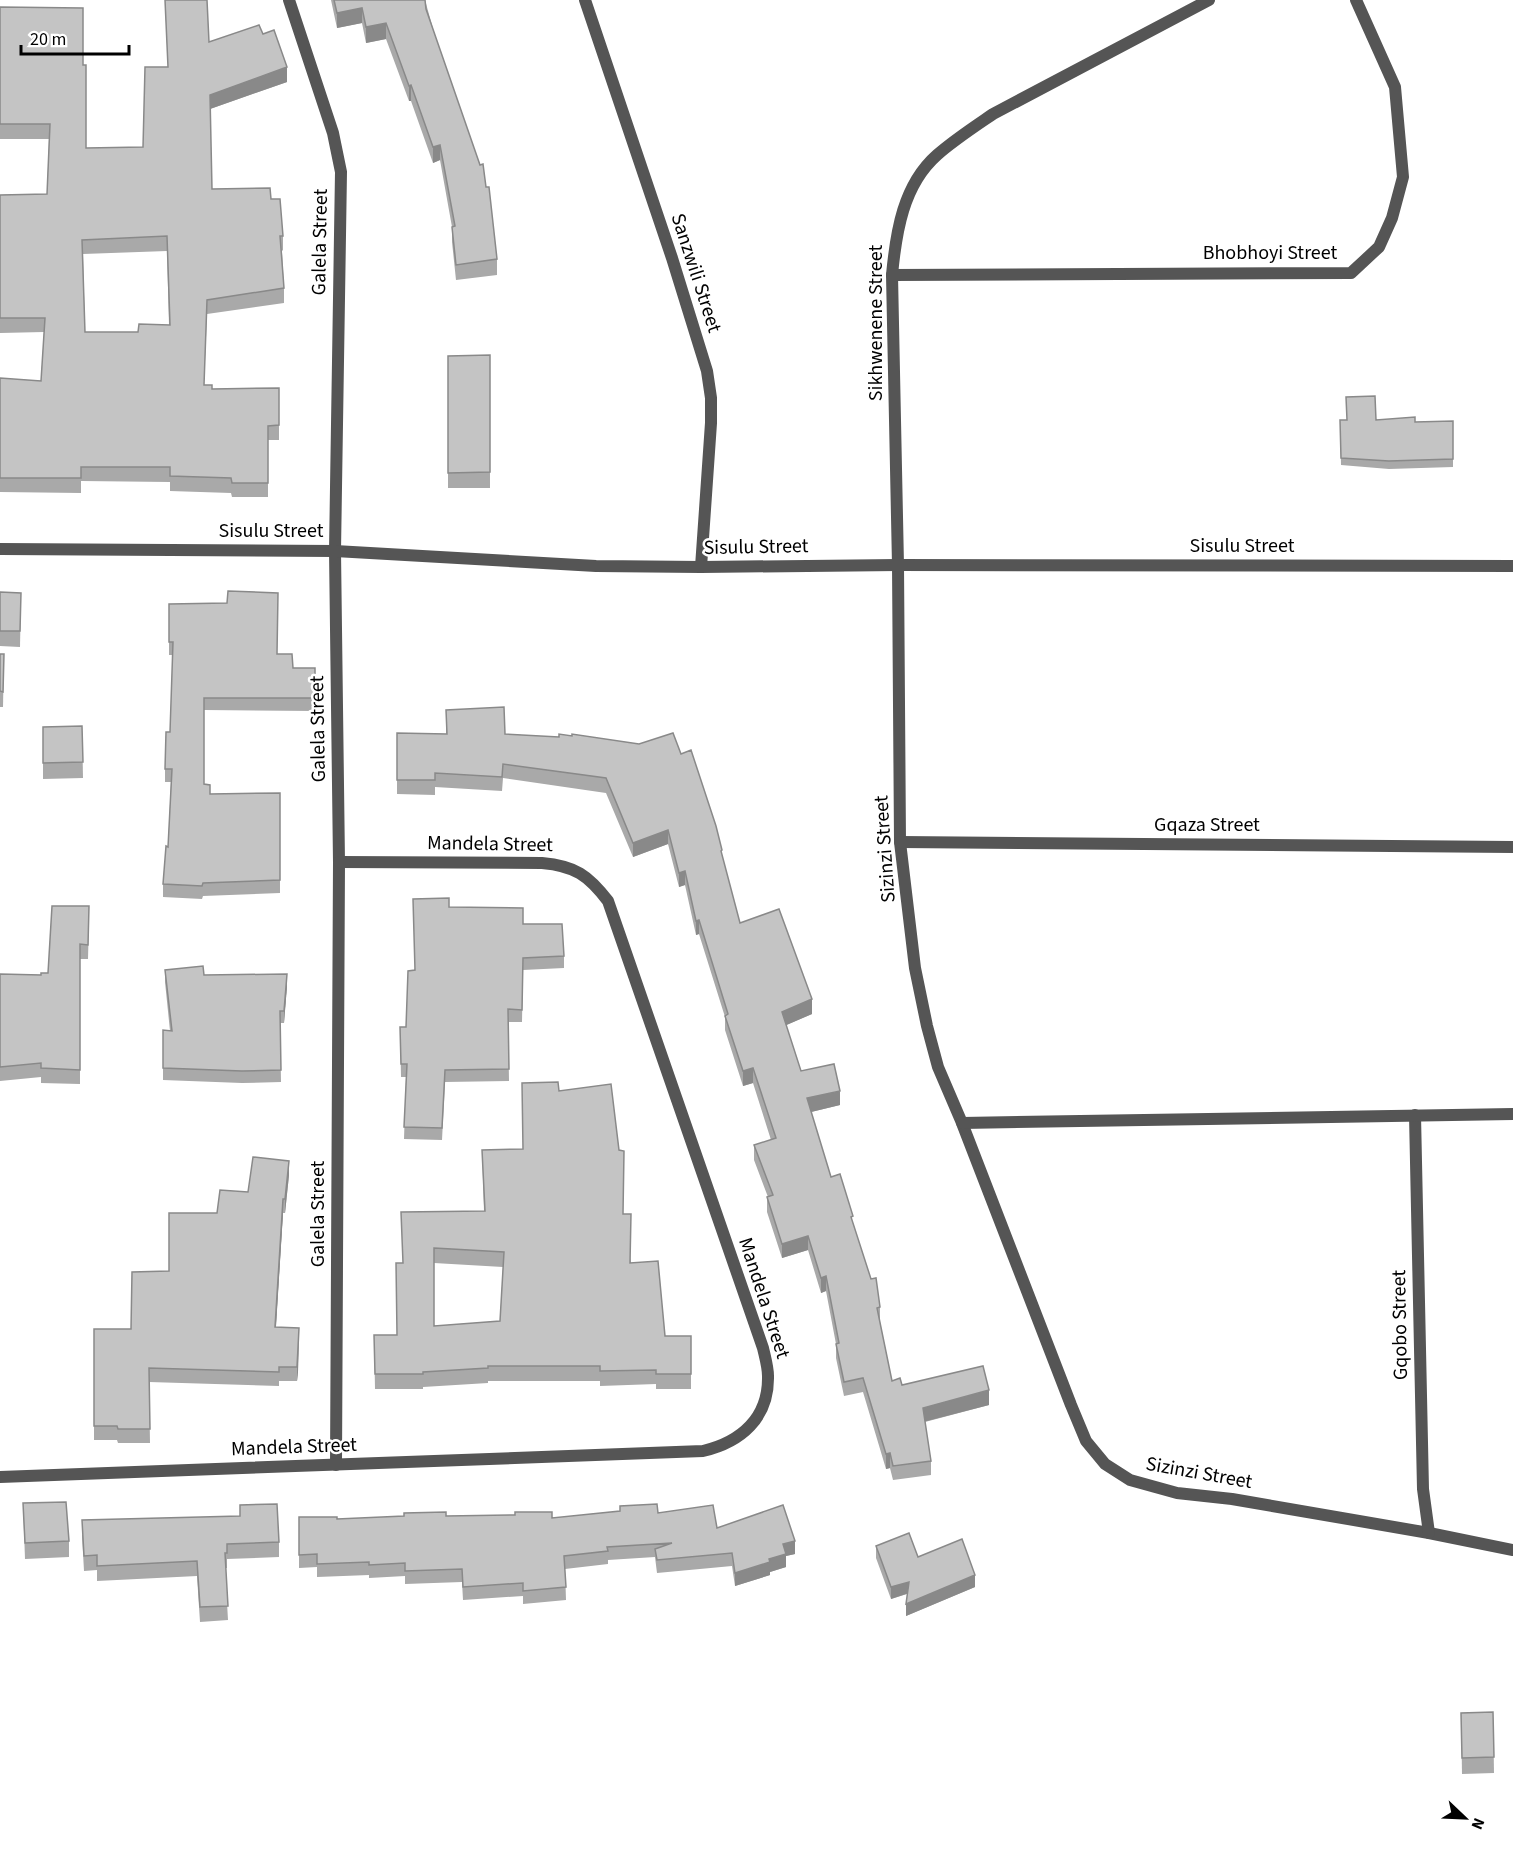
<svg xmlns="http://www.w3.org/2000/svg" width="1513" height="1866" font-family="'Source Sans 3',sans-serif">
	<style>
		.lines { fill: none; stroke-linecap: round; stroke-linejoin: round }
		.minor { stroke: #555; stroke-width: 12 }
		.tertiary { stroke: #555; stroke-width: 12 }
		.wall { fill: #a9a9a9; fill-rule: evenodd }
		.shaded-wall { fill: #898989 }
		.building { fill: #c4c4c4; stroke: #898989; stroke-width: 1.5; fill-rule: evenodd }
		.labels { text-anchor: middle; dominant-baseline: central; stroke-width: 5; stroke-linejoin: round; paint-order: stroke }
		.street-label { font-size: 20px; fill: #000; stroke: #fff }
	</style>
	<rect width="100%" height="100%" fill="#fff"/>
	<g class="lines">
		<g class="minor">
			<polyline points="289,0 333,133 341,172 335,551 339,862 336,1465"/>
			<polyline points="585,0 672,258 707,371 711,398 711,423 701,567"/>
			<path d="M1209 0 993 114C974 127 954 140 937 155 903 185 896 232 892 275L898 565 900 842 915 968 927 1026 938 1067 962 1123 1071 1405 1086 1441 1105 1464 1130 1480 1177 1493 1232 1499 1429 1533 1513 1550"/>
			<polyline points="892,275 1351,273 1379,247 1392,218 1403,177 1395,87 1356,0"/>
			<polyline points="900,842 1513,847"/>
			<polyline points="1415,1115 1423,1489 1429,1533"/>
			<polyline points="962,1123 1513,1114"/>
			<path d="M0 1477 703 1451C741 1442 769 1418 768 1376 768 1367 765 1357 763 1348L608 901C588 875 575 866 542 863L339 862"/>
		</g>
		<polyline class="tertiary" points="0,549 335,551 596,566 701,567 898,565 1513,566"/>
	</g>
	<g class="wall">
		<path d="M165 0 209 42 263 34 287 82 210 109 212 189 271 199 283 236V250L282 251 284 288V303L207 314 204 385 212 389 279 388V440H268V497H232L231 493 170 491V482L81 481V493L0 492V378L41 381 44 332 0 333V195L47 194 49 139H0V7L83 65 86 148 143 147 168 67ZM167 251 169 325 138 332H85L83 254Z"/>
		<polygon points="331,0 425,0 497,259 497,275 456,280 452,242 452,227 440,160 433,163 411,101 409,101 386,39 366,43 362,23 337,28"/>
		<polygon points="490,355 490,488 448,488 448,356"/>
		<polygon points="1340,420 1376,420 1415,422 1453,421 1453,467 1389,469 1341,465"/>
		<polygon points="0,592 21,593 20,647 0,646"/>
		<polygon points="169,604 277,654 293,668 315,668 315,711 204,710 204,784 210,794 280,793 280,893 203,896 202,899 163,897 163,884 168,847 171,782 165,782 165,769 170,732 173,655 169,655"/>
		<polygon points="0,654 4,654 3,707 0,707"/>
		<polygon points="446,710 505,734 559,737 722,857 740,923 812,1014 786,1025 801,1071 840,1105 811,1112 831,1177 853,1225 880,1307 880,1322 892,1381 902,1385 989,1405 925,1422 931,1461 931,1475 893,1480 890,1468 886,1469 863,1392 844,1396 836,1358 836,1344 826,1291 821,1293 808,1250 782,1258 767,1212 767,1197 768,1197 754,1160 754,1145 771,1140 753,1083 743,1086 725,1030 725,1017 699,934 696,935 685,885 679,887 668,844 633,857 606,793 503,778 502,791 435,787 435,795 397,794 397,733 446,734"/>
		<polygon points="82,726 83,778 43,779 43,727"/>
		<polygon points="449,907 523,924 564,956 564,968 523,970 522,1022 508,1022 509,1081 445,1082 442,1140 404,1139 406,1077 401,1077 400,1027 406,1027 414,970"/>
		<polygon points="89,920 88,959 80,959 80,1084 41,1083 41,1077 0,1081 0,974 41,975 48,973"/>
		<polygon points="165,970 287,986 284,1023 280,1023 281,1082 242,1083 163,1080 163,1030 170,1031 165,982"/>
		<path d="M559 1091 623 1214 631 1263 665 1336H691V1389H656V1384L600 1386V1381H488V1383L423 1387V1389H375L374 1335H397L402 1263 484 1211 482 1150 523 1149ZM434 1263 503 1267 500 1321 434 1326Z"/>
		<polygon points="289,1175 285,1213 283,1213 276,1327 299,1328 298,1372 297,1381 279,1381 279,1386 149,1382 150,1443 118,1443 117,1440 94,1440 94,1329 131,1329 169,1271 217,1213 248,1192"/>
		<polygon points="23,1503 69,1541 69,1557 25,1559"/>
		<polygon points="658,1513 717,1528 795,1554 786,1556 786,1567 770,1572 770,1575 735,1586 732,1566 657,1573 655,1557 608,1560 608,1564 565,1569 566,1600 523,1604 523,1596 463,1600 462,1582 405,1584 405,1576 369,1578 369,1575 317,1577 317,1567 299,1568 299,1517 337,1519 446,1516 552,1518"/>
		<polygon points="82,1535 279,1542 279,1557 227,1559 227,1568 225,1568 228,1620 200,1622 197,1576 97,1581 97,1570 84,1571"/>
		<polygon points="876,1546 918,1557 975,1587 906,1616 907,1594 891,1599 876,1558"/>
		<polygon points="1493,1712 1494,1773 1462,1774 1461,1713"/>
	</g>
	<g class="shaded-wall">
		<polygon points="362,8 362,23 337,28 337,13"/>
		<polygon points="386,23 386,39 366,43 366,27"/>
		<polygon points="287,67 287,82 210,109 210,95"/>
		<polygon points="411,85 411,101 409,101 409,86"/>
		<polygon points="440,145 440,160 433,163 433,147"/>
		<polygon points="668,830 668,844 633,857 633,843"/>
		<polygon points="685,871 685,885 679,887 679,873"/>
		<polygon points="699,920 699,934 696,935 696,921"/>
		<polygon points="287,974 287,986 284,1023 284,1011"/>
		<polygon points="812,999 812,1014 782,1027 782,1012"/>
		<polygon points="753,1068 753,1083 743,1086 743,1071"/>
		<polygon points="840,1091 840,1105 807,1113 807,1098"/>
		<polygon points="289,1161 289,1175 285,1213 285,1199"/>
		<polygon points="283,1199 283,1213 275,1341 275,1327"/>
		<polygon points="808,1236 808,1250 782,1258 782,1244"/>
		<polygon points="826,1276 826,1291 821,1293 821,1278"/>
		<polygon points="299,1328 298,1372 297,1381 297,1367"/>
		<polygon points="989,1390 989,1405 923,1422 923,1408"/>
		<polygon points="890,1453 890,1468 886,1469 886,1454"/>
		<polygon points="795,1541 795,1554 786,1556 786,1567 770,1572 770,1575 735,1586 735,1573 769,1559 783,1544"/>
		<polygon points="975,1575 975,1587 906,1616 906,1604"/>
		<polygon points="909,1582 909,1593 891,1599 891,1587"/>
	</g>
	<g class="building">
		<path d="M165 0H207L209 42 259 25 263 34 274 30 287 67 210 95 212 189 270 188 271 199H280L283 236H280L284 288 207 300 204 385H212V389L279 388V425L268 426V483H232L231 478 170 476V467H81V478H0V378L41 381 45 318H0V195L47 194 50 124H0V7L83 8V65H86V148L143 147 145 67H168ZM167 236 170 325 139 324 138 332H85L82 240Z"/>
		<polygon points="334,0 425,0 426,9 480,165 483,164 486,187 489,187 497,259 456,265 452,227 455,226 440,145 433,147 411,85 409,86 386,23 366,27 362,8 337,13"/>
		<polygon points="490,355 490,472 448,473 448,356"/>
		<polygon points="1375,396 1376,420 1415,417 1415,422 1453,421 1453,459 1389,461 1341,458 1340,420 1347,420 1346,397"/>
		<polygon points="228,591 278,593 277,654 292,654 293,668 315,668 315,698 204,698 204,784 210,785 210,794 280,793 280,880 203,883 202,886 163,884 166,846 168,847 172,769 165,769 166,732 170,732 173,642 169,642 169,604 227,603"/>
		<polygon points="0,592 21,593 20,631 0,631"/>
		<polygon points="0,654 4,654 3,692 0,691"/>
		<polygon points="504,707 505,734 559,737 559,734 572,736 572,734 639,744 673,733 681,754 691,750 716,826 722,850 721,851 740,923 779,909 812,999 782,1012 801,1071 834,1064 840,1091 807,1098 831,1177 840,1174 853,1216 851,1217 871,1279 876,1278 880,1307 877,1308 892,1381 900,1378 902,1385 983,1366 989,1390 923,1408 931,1461 893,1466 890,1453 886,1454 863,1378 844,1382 836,1344 839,1343 826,1276 821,1278 808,1236 782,1244 767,1197 773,1195 754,1145 776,1138 753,1068 743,1071 725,1016 728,1014 699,920 696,921 685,871 679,873 668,830 633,843 606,778 503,764 502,777 435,773 435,780 397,780 397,733 447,734 446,710"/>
		<polygon points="82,726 83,762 43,763 43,727"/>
		<polygon points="449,898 449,907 523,908 523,924 562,924 564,956 523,958 522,1010 508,1009 509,1069 445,1070 442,1128 404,1127 407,1064 401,1064 400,1027 406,1027 408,971 415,970 413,899"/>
		<polygon points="52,906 89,906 88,945 80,944 80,1070 41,1068 41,1063 0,1067 0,974 41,975 41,973 48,973"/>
		<polygon points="203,966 204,975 287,974 284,1011 280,1011 281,1070 242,1071 163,1068 163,1030 172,1031 165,970"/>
		<path d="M558 1082 559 1091 611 1084 619 1150 624 1151 623 1214H631L630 1263 658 1261 665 1336H691V1374H656V1370L600 1371V1366H488V1368L423 1372V1374H375L374 1335H397L396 1263H403L401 1212 485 1211 482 1150 523 1149 522 1083ZM434 1248 504 1252 500 1321 434 1326Z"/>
		<polygon points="253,1157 289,1161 285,1199 283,1199 275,1327 299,1328 297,1367 279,1367 279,1372 149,1368 150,1429 118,1429 117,1426 94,1426 94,1329 131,1329 132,1272 169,1271 169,1213 217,1213 220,1190 248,1192"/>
		<polygon points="66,1502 69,1541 25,1543 23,1503"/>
		<polygon points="277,1504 279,1542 227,1544 227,1553 225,1553 228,1606 200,1607 197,1561 97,1566 97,1555 84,1556 82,1520 240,1516 240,1505"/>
		<polygon points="657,1504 658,1513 713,1505 717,1528 783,1505 795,1541 783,1544 786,1554 769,1559 770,1562 735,1573 732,1553 657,1560 655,1549 672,1543 607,1547 608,1551 564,1556 566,1587 523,1591 523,1583 463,1587 462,1569 405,1571 405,1563 369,1565 369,1562 317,1564 317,1554 299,1555 299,1517 337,1517 337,1519 404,1516 404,1513 446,1512 446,1516 515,1515 515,1512 552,1512 552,1518 620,1511 620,1506"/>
		<polygon points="909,1533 918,1557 962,1539 975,1575 906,1604 909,1582 891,1587 876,1546"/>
		<polygon points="1493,1712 1494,1757 1462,1758 1461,1713"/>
	</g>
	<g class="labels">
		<g class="street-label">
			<text transform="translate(320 242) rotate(-89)">Galela Street</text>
			<text x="1270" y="253">Bhobhoyi Street</text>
			<text transform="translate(696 273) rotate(72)">Sanzwili Street</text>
			<text transform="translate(876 323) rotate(-90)">Sikhwenene Street</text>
			<text x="271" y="531">Sisulu Street</text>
			<text x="1242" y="546">Sisulu Street</text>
			<text transform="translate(756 547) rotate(-1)">Sisulu Street</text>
			<text transform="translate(318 729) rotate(-91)">Galela Street</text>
			<text x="1207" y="825">Gqaza Street</text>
			<text transform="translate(490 844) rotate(1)">Mandela Street</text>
			<text transform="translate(885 849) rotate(-94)">Sizinzi Street</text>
			<text transform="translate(318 1214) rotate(-90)">Galela Street</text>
			<text transform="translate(764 1298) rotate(72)">Mandela Street</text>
			<text transform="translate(1400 1325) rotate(-91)">Gqobo Street</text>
			<text transform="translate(294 1447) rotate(-2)">Mandela Street</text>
			<text transform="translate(1199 1473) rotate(10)">Sizinzi Street</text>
		</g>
	</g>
	<g transform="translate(1465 1818) rotate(113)" stroke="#ffffff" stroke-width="4.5" paint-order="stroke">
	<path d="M0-4.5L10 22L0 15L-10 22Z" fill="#000000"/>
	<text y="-9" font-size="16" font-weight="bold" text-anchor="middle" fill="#000000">N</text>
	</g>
	<path d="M21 45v9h108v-9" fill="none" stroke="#000000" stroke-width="3"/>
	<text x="30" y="45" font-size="18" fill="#000000" stroke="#ffffff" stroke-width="4.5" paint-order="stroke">20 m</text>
</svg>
